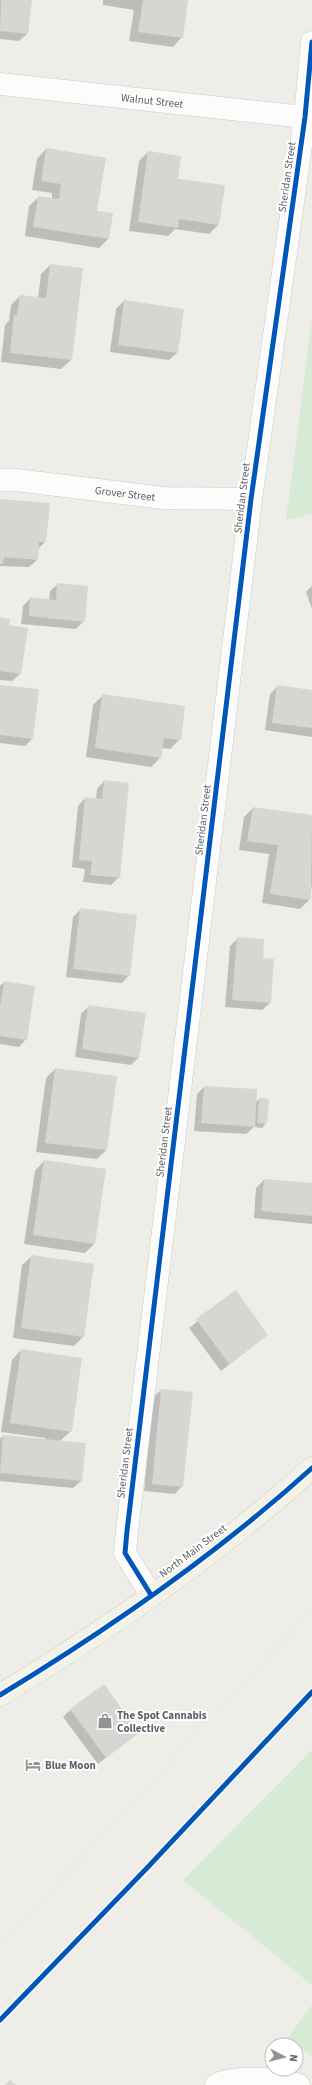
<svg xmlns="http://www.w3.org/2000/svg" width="312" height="2085" font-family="'Source Sans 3',sans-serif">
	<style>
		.green { fill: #d6ead5 }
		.shadow { fill: #0003 }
		.building { fill: #d7d6d3 }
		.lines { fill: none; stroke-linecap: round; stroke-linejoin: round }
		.street-casing { stroke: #cacbca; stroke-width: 23 }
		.primary-casing { stroke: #d5cfb6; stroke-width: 23 }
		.street { stroke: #fcfcfc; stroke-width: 22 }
		.primary { stroke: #f3f2e8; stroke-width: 22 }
		.rail { stroke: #e4e4e3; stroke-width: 3; stroke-dasharray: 1 5; stroke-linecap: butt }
		.cycleway-casing { stroke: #fff; stroke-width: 8 }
		.cycleway { stroke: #0057b8; stroke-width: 5 }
		.labels { text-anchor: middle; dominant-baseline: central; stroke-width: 4; stroke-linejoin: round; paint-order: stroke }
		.street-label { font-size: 11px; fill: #5d6166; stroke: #fff }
		.poi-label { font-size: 11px; font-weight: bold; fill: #5d6166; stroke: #fff; text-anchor: start }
	</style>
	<rect width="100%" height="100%" fill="#eeede8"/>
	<g class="green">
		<polygon points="312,318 312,514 286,520"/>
		<polygon points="312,1750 312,1985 183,1880"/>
		<polygon points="312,2005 312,2056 287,2039"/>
	</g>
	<g class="shadow">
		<polygon points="0,0 31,0 27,34 19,41 0,39"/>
		<polygon points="103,0 187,0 182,37 173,47 129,41 134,10 103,5"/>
		<polygon points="46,149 96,212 108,239 99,248 25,236 29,206 39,197 52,199 52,193 32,190 37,159"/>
		<polygon points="148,152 177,179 224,186 218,225 209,234 175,229 168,236 129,231 139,161"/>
		<polygon points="50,265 71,360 61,369 1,362 5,325 9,321 11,305 20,296 38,298 41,274"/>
		<polygon points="124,301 177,353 169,360 110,352 116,309"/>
		<polygon points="0,500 48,504 45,542 37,550 37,560 29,567 0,566"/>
		<polygon points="58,584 84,621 76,629 21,624 23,606 31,598 49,600 50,591"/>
		<polygon points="312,586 312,609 306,592"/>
		<polygon points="0,618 8,626 20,674 12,681 0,680"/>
		<polygon points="0,686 33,738 25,746 0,743"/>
		<polygon points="278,686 312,691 312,737 265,730 270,694"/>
		<polygon points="103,695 180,739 170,749 162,748 161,757 151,767 86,757 93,705"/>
		<polygon points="104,781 119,877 111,885 83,882 85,869 72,867 78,806 85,798 96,799 97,789"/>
		<polygon points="253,808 312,816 312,884 310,899 300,909 262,903 269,854 239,850 244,817"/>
		<polygon points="81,909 129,975 122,983 66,977 73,917"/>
		<polygon points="238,938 270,1003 262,1010 225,1007 230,946"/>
		<polygon points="4,982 26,1039 19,1047 0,1044 0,986"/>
		<polygon points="89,1006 139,1057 131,1065 75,1057 81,1014"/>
		<polygon points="55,1069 116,1077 106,1150 97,1159 36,1152 46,1078"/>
		<polygon points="204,1087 255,1103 259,1099 266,1123 262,1128 254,1127 246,1134 194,1131 197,1094"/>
		<polygon points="44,1161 94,1244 85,1253 24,1244 35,1171"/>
		<polygon points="264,1180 312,1184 312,1224 254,1218 256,1188"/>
		<polygon points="32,1256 83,1337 74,1346 13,1338 22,1265"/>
		<polygon points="235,1292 267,1335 221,1371 189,1328"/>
		<polygon points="21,1350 71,1431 60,1441 81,1481 73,1488 0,1481 0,1439 3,1436 45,1440 45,1438 1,1432 12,1360"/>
		<polygon points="161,1390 182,1486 175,1494 144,1491 153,1397"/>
		<polygon points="70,1710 138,1732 98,1764 63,1717"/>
	</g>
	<g class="building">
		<polygon points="1,0 32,0 28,34 0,31"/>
		<polygon points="143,0 188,0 183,38 138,32"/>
		<polygon points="46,148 106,158 97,211 113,213 109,239 33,227 38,196 59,199 61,184 41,181"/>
		<polygon points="148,151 181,156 178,179 225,185 219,225 179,219 178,228 138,222"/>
		<polygon points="50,264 83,268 72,360 10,353 14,315 17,315 20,295 46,298"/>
		<polygon points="124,300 184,309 178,353 118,345"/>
		<polygon points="0,499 50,503 46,542 39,542 38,560 4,557 3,564 0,564"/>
		<polygon points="57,583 88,586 85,622 29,616 30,597 56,600"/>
		<polygon points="0,617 10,619 9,625 28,628 21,674 0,671"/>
		<polygon points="0,685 39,689 33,739 0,735"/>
		<polygon points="277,685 312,690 312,728 272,723"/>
		<polygon points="102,694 185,706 181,740 164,738 161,758 95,748"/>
		<polygon points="104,780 129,783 120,878 90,875 92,861 79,860 85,797 102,799"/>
		<polygon points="253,807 312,815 311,900 270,894 278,845 247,841"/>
		<polygon points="80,908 137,915 130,976 73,969"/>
		<polygon points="237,937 264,939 263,958 274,959 271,1003 232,1000"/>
		<polygon points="4,981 35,986 27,1040 0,1036 0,1007"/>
		<polygon points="88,1005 146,1013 139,1058 82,1049"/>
		<polygon points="55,1068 117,1076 107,1150 45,1143"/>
		<polygon points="204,1086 257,1089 255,1127 201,1123"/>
		<polygon points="259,1098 269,1099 267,1124 257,1123"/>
		<polygon points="44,1160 106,1169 95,1244 33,1235"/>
		<polygon points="264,1179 312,1183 312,1216 261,1211"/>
		<polygon points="31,1255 94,1264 84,1337 21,1328"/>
		<polygon points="236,1290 268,1335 229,1364 196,1319"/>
		<polygon points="21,1349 82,1358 72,1432 10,1423"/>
		<polygon points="161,1389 193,1392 183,1487 152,1484"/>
		<polygon points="3,1435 86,1443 82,1481 0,1473"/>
		<polygon points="104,1684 139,1733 106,1758 70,1709"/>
		<polygon points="10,2080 16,2085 5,2085"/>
	</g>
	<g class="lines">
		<g class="street-casing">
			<g id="street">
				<path id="s1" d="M0 84 305 117"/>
				<path id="s2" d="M0 480H16L163 498 251 499"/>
				<polyline points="151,1595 125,1553 127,1531 251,499 305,117 312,42"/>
				<path d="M216 2085C233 2076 281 2077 299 2085"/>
			</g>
		</g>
		<g class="primary-casing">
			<path id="primary" d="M0 1695C109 1629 217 1554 312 1468"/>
		</g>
		<use href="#street" class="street"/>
		<use href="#primary" class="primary"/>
		<polyline class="rail" points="0,1945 312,1610"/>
		<g class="cycleway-casing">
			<g id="cycleway">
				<polyline points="151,1595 125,1553 127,1531 251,499 305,117 312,42"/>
				<path d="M0 1695C109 1629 217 1554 312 1468"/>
				<polyline points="0,2020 147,1868 312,1692"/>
			</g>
		</g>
		<use href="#cycleway" class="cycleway"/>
	</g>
	<defs>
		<g id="shop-bare" transform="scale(1.2)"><path d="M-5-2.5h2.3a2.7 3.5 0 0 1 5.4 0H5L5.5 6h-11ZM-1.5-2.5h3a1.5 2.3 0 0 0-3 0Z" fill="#909294" stroke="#fff" stroke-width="2.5" paint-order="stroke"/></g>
		<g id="hotel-bare" transform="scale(1.2)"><path d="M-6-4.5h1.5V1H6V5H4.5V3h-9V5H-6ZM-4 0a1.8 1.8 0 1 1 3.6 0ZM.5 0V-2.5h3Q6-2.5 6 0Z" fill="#909294" stroke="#fff" stroke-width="2.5" paint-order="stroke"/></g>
	</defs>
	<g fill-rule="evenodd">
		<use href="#shop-bare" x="105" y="1721"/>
		<use href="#hotel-bare" x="33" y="1765"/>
	</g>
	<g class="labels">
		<g class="street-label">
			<text stroke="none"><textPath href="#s1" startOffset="153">Walnut Street</textPath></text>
			<text transform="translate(287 177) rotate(-82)">Sheridan Street</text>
			<text stroke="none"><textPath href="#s2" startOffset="126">Grover Street</textPath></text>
			<text transform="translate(242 498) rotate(-83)">Sheridan Street</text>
			<text transform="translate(203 820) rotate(-83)">Sheridan Street</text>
			<text transform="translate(164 1142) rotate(-83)">Sheridan Street</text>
			<text transform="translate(125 1463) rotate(-83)">Sheridan Street</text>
			<text transform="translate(193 1551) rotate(-37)">North Main Street</text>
		</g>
		<g class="poi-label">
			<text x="117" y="1715">The Spot Cannabis<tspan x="117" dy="13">Collective</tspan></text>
			<text x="45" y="1765">Blue Moon</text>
		</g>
	</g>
	<g transform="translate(284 2057) rotate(97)"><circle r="19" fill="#ffffff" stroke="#bec0c2"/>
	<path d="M0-3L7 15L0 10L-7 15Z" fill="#909294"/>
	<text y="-6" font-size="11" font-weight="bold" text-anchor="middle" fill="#5d6166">N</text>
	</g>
</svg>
